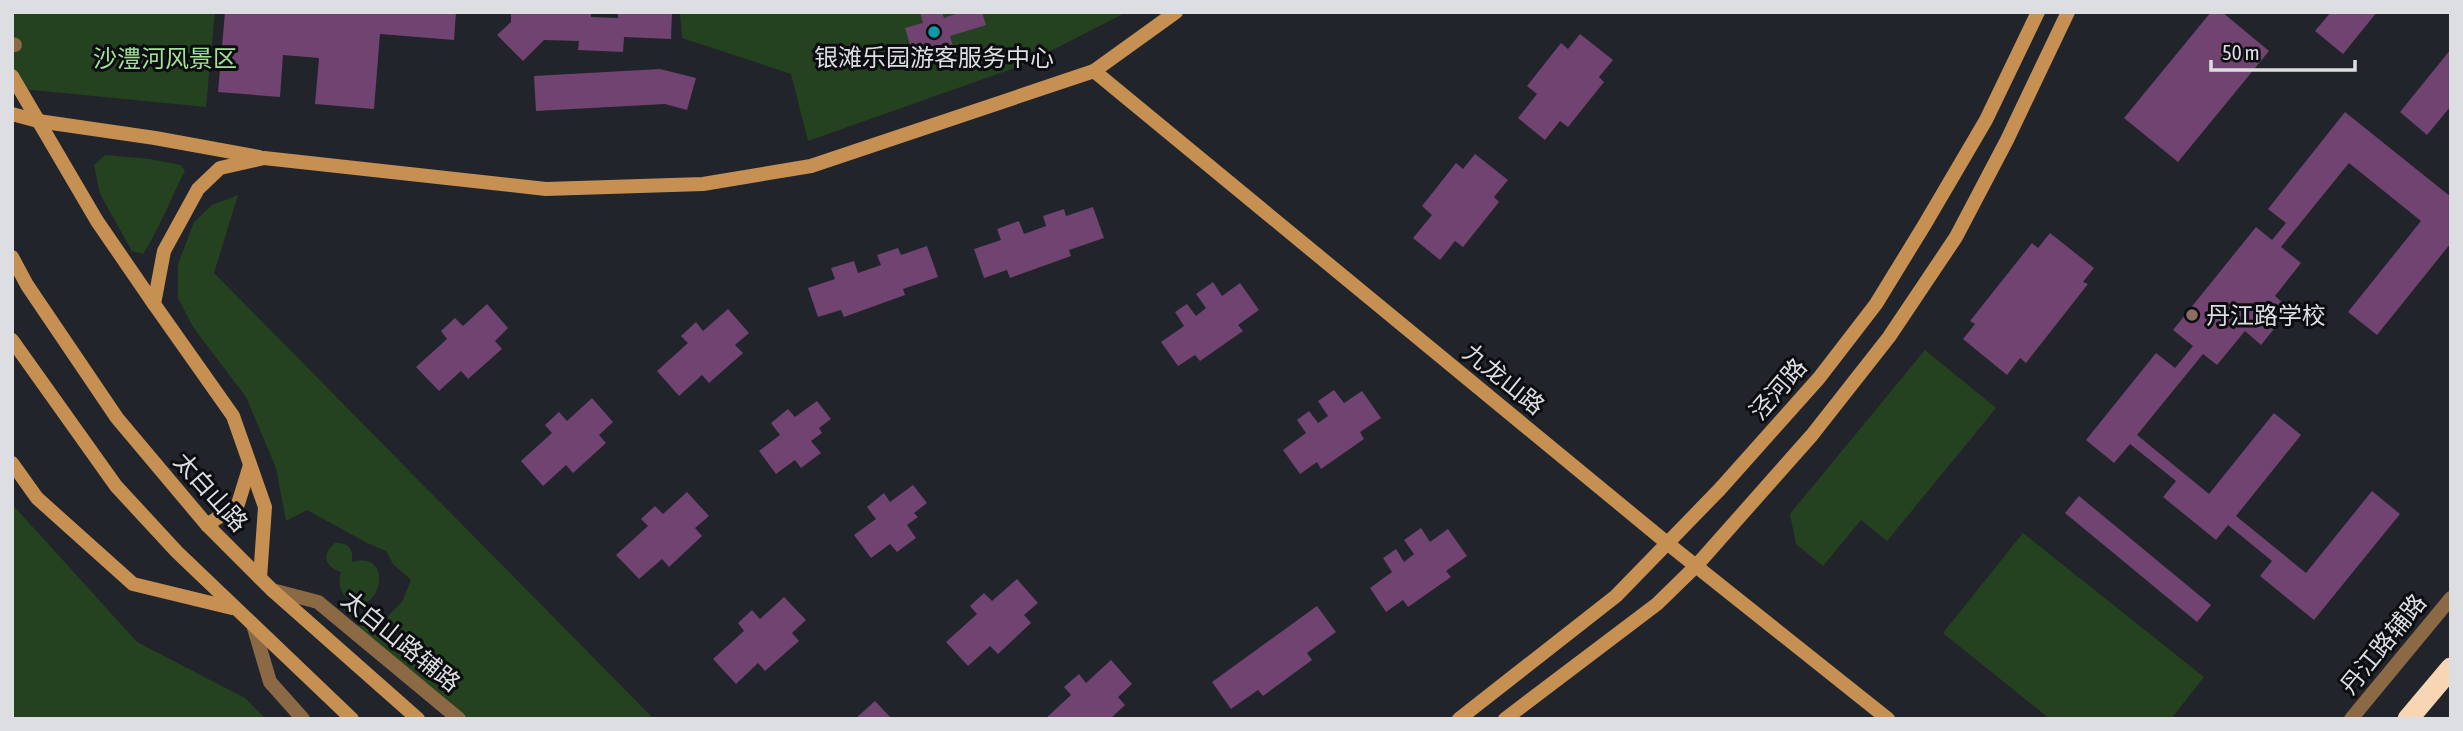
<svg xmlns="http://www.w3.org/2000/svg" width="2463" height="731" font-family="'Asap Condensed','Noto Sans SC',sans-serif">
	<style>
		.green { fill: #24421f }
		.building { fill: #704370 }
		.lines { fill: none; stroke-linecap: round; stroke-linejoin: round }
		.street { stroke: #8b6945; stroke-width: 14 }
		.secondary { stroke: #c79053; stroke-width: 14 }
		.highway { stroke: #f9d6b3; stroke-width: 21 }
		.culture-dot { fill: #0f9aa8; stroke: #0c0d10; stroke-width: 2.5 }
		.education-dot { fill: #8d6e63; stroke: #0c0d10; stroke-width: 2.5 }
		.labels { text-anchor: middle; dominant-baseline: central; stroke-width: 6; stroke-linejoin: round; paint-order: stroke }
		.poi-label { font-size: 24px; fill: #dcdee2; stroke: #0c0d10 }
		.park-label { font-size: 24px; fill: #a1e297; stroke: #0c0d10 }
		.street-label { font-size: 24px; fill: #dcdee2; stroke: #0c0d10 }
	</style>
	<rect width="100%" height="100%" fill="#21242a"/>
	<g class="green">
		<polygon points="12,12 215,12 206,107 12,88"/>
		<polygon points="680,12 1127,12 1023,65 808,141 791,74 682,38"/>
		<path d="M105 155 150 159 181 165 185 171C170 199 160 228 143 254L132 251 100 194 94 165Z"/>
		<polygon points="238,195 214,273 654,719 465,719 357,628 371,612 383,621 402,602 411,580 393,564 386,551 367,543 307,510 286,521 276,468 246,397 193,327 178,298 178,264 194,222 212,205"/>
		<polygon points="1925,350 1996,408 1887,541 1861,520 1823,566 1796,544 1790,514"/>
		<polygon points="12,504 137,642 245,698 266,719 12,719"/>
		<polygon points="2023,533 2204,677 2171,719 2050,719 1943,633"/>
		<path d="M335 543C348 542 354 549 352 562 397 549 380 623 347 598 339 591 338 581 341 572 325 567 321 554 335 543Z"/>
	</g>
	<g class="building">
		<polygon points="225,12 456,12 454,40 380,34 374,109 315,104 319,58 283,55 280,97 218,92"/>
		<polygon points="511,12 591,12 591,17 618,18 618,12 672,12 671,39 624,37 623,52 578,50 579,41 544,40 523,61 497,35 511,22"/>
		<polygon points="920,12 942,12 944,18 961,12 982,12 986,25 950,36 955,54 935,60 930,45 912,51 905,28 923,23"/>
		<polygon points="2211,12 2222,12 2269,51 2178,162 2124,118"/>
		<polygon points="2331,12 2377,12 2343,54 2315,31"/>
		<polygon points="1580,34 1613,60 1599,77 1604,82 1568,127 1560,121 1545,140 1518,118 1537,94 1527,86 1561,43 1568,49"/>
		<polygon points="2451,49 2451,106 2427,135 2400,112"/>
		<polygon points="660,69 696,78 687,110 665,104 536,111 534,76"/>
		<polygon points="2345,112 2451,197 2451,243 2377,335 2348,312 2421,221 2349,163 2281,247 2301,263 2275,296 2290,309 2261,345 2245,331 2217,365 2203,354 2137,435 2209,494 2274,413 2301,435 2236,516 2306,573 2372,491 2400,514 2314,620 2260,576 2272,561 2228,525 2216,540 2163,497 2176,481 2130,444 2114,463 2086,440 2156,353 2175,368 2193,346 2173,330 2256,227 2272,240 2286,223 2268,209"/>
		<polygon points="1475,154 1508,180 1494,197 1499,202 1463,247 1455,241 1440,260 1413,238 1432,215 1422,206 1456,163 1463,169"/>
		<polygon points="1093,207 1104,238 1069,250 1071,256 1010,278 1007,270 984,278 974,249 1001,240 997,229 1019,221 1024,234 1046,226 1043,216 1064,209 1066,216"/>
		<polygon points="2050,233 2094,268 2083,282 2088,284 2026,363 2020,358 2007,375 1963,339 1975,324 1970,321 2032,243 2038,248"/>
		<polygon points="927,246 938,277 903,289 905,295 844,317 841,310 818,317 808,288 835,279 831,268 854,261 858,273 881,265 877,255 898,248 901,255"/>
		<polygon points="1213,282 1222,296 1240,283 1259,310 1238,325 1243,331 1200,361 1195,355 1178,366 1161,342 1184,326 1175,312 1187,304 1196,316 1206,308 1196,294"/>
		<polygon points="487,304 508,328 495,341 502,349 468,379 461,371 439,391 416,367 447,339 441,331 455,318 463,326"/>
		<polygon points="728,309 749,333 735,345 743,353 709,383 702,375 679,396 657,371 688,343 681,336 696,322 703,331"/>
		<polygon points="1334,390 1344,403 1362,391 1381,418 1360,432 1364,439 1321,469 1317,462 1300,474 1283,450 1306,433 1297,420 1309,411 1318,423 1328,416 1318,401"/>
		<polygon points="592,398 613,422 599,435 606,443 573,473 566,465 543,486 521,461 552,433 545,425 559,412 567,421"/>
		<polygon points="817,401 831,419 819,428 822,433 811,441 821,453 801,468 795,460 776,474 759,451 780,435 771,423 788,409 795,417"/>
		<polygon points="913,485 927,503 914,513 918,517 907,525 916,538 897,552 890,544 871,558 854,535 876,519 867,507 884,493 890,502"/>
		<polygon points="687,492 709,516 695,528 702,536 669,567 662,559 639,579 616,555 648,526 641,519 655,506 663,514"/>
		<polygon points="2079,496 2211,605 2197,622 2065,513"/>
		<polygon points="1421,528 1430,542 1448,529 1467,556 1446,571 1451,577 1408,607 1403,600 1386,612 1370,588 1392,572 1383,558 1396,549 1404,562 1414,554 1404,540"/>
		<polygon points="1017,579 1038,603 1024,615 1031,623 998,654 990,646 968,666 946,642 977,614 970,606 984,593 992,601"/>
		<polygon points="784,597 806,620 792,633 799,641 765,671 758,663 736,684 713,659 744,631 738,623 752,610 760,619"/>
		<polygon points="1317,606 1336,632 1307,653 1312,660 1263,696 1258,690 1231,709 1212,682"/>
		<polygon points="1111,660 1132,684 1118,697 1125,705 1110,719 1045,719 1071,695 1064,687 1079,674 1086,683"/>
		<polygon points="875,701 892,719 855,719"/>
	</g>
	<g class="lines">
		<g class="street">
			<polyline points="12,44 15,45"/>
			<polyline points="272,590 318,602 459,719"/>
			<polyline points="254,628 270,682 303,719"/>
			<polyline points="2351,719 2451,598"/>
		</g>
		<g class="secondary">
			<polyline points="1094,71 1667,543 1888,719"/>
			<polyline points="12,76 97,221 154,304"/>
			<polyline points="12,114 38,121 155,138 259,157"/>
			<polyline points="12,257 27,285 117,418 207,525 272,590 418,719"/>
			<polyline points="12,340 116,486 177,552 352,719"/>
			<polyline points="12,463 37,498 133,584 232,608"/>
			<polyline points="207,525 238,504 250,465"/>
			<polyline points="260,578 265,507 233,416 154,304 164,251 198,189 220,168 264,158 546,189 703,184 811,166 1094,71 1176,12"/>
			<polyline points="1459,719 1616,596 1720,489 1819,378 1876,304 1925,224 1986,120 2038,12"/>
			<polyline points="1505,719 1657,604 1696,566 1812,435 1889,337 1956,237 2007,140 2068,12"/>
		</g>
		<polyline class="highway" points="2408,719 2451,668"/>
	</g>
	<circle class="culture-dot" cx="934" cy="32" r="7"/>
	<circle class="education-dot" cx="2192" cy="315" r="7"/>
	<g class="labels">
		<g class="poi-label">
			<text x="934" y="57">银滩乐园游客服务中心</text>
			<text x="2206" y="315" text-anchor="start">丹江路学校</text>
		</g>
		<g class="park-label">
			<text x="165" y="58">沙澧河风景区</text>
		</g>
		<g class="street-label">
			<text transform="translate(1504 379) rotate(39)">九龙山路</text>
			<text transform="translate(1778 389) rotate(-49)">泾河路</text>
			<text transform="translate(211 492) rotate(48)">太白山路</text>
			<text transform="translate(401 641) rotate(39)">太白山路辅路</text>
			<text transform="translate(2383 644) rotate(-51)">丹江路辅路</text>
		</g>
	</g>
	<rect width="2463" height="731" fill="none" stroke="#dcdee2" stroke-width="28"/>
	<path d="M2211 60v10h144v-10" fill="none" stroke="#dcdee2" stroke-width="3.5"/>
	<text x="2222" y="60" font-size="21" fill="#dcdee2" stroke="#0c0d10" stroke-width="5" paint-order="stroke">50 m</text>
</svg>
